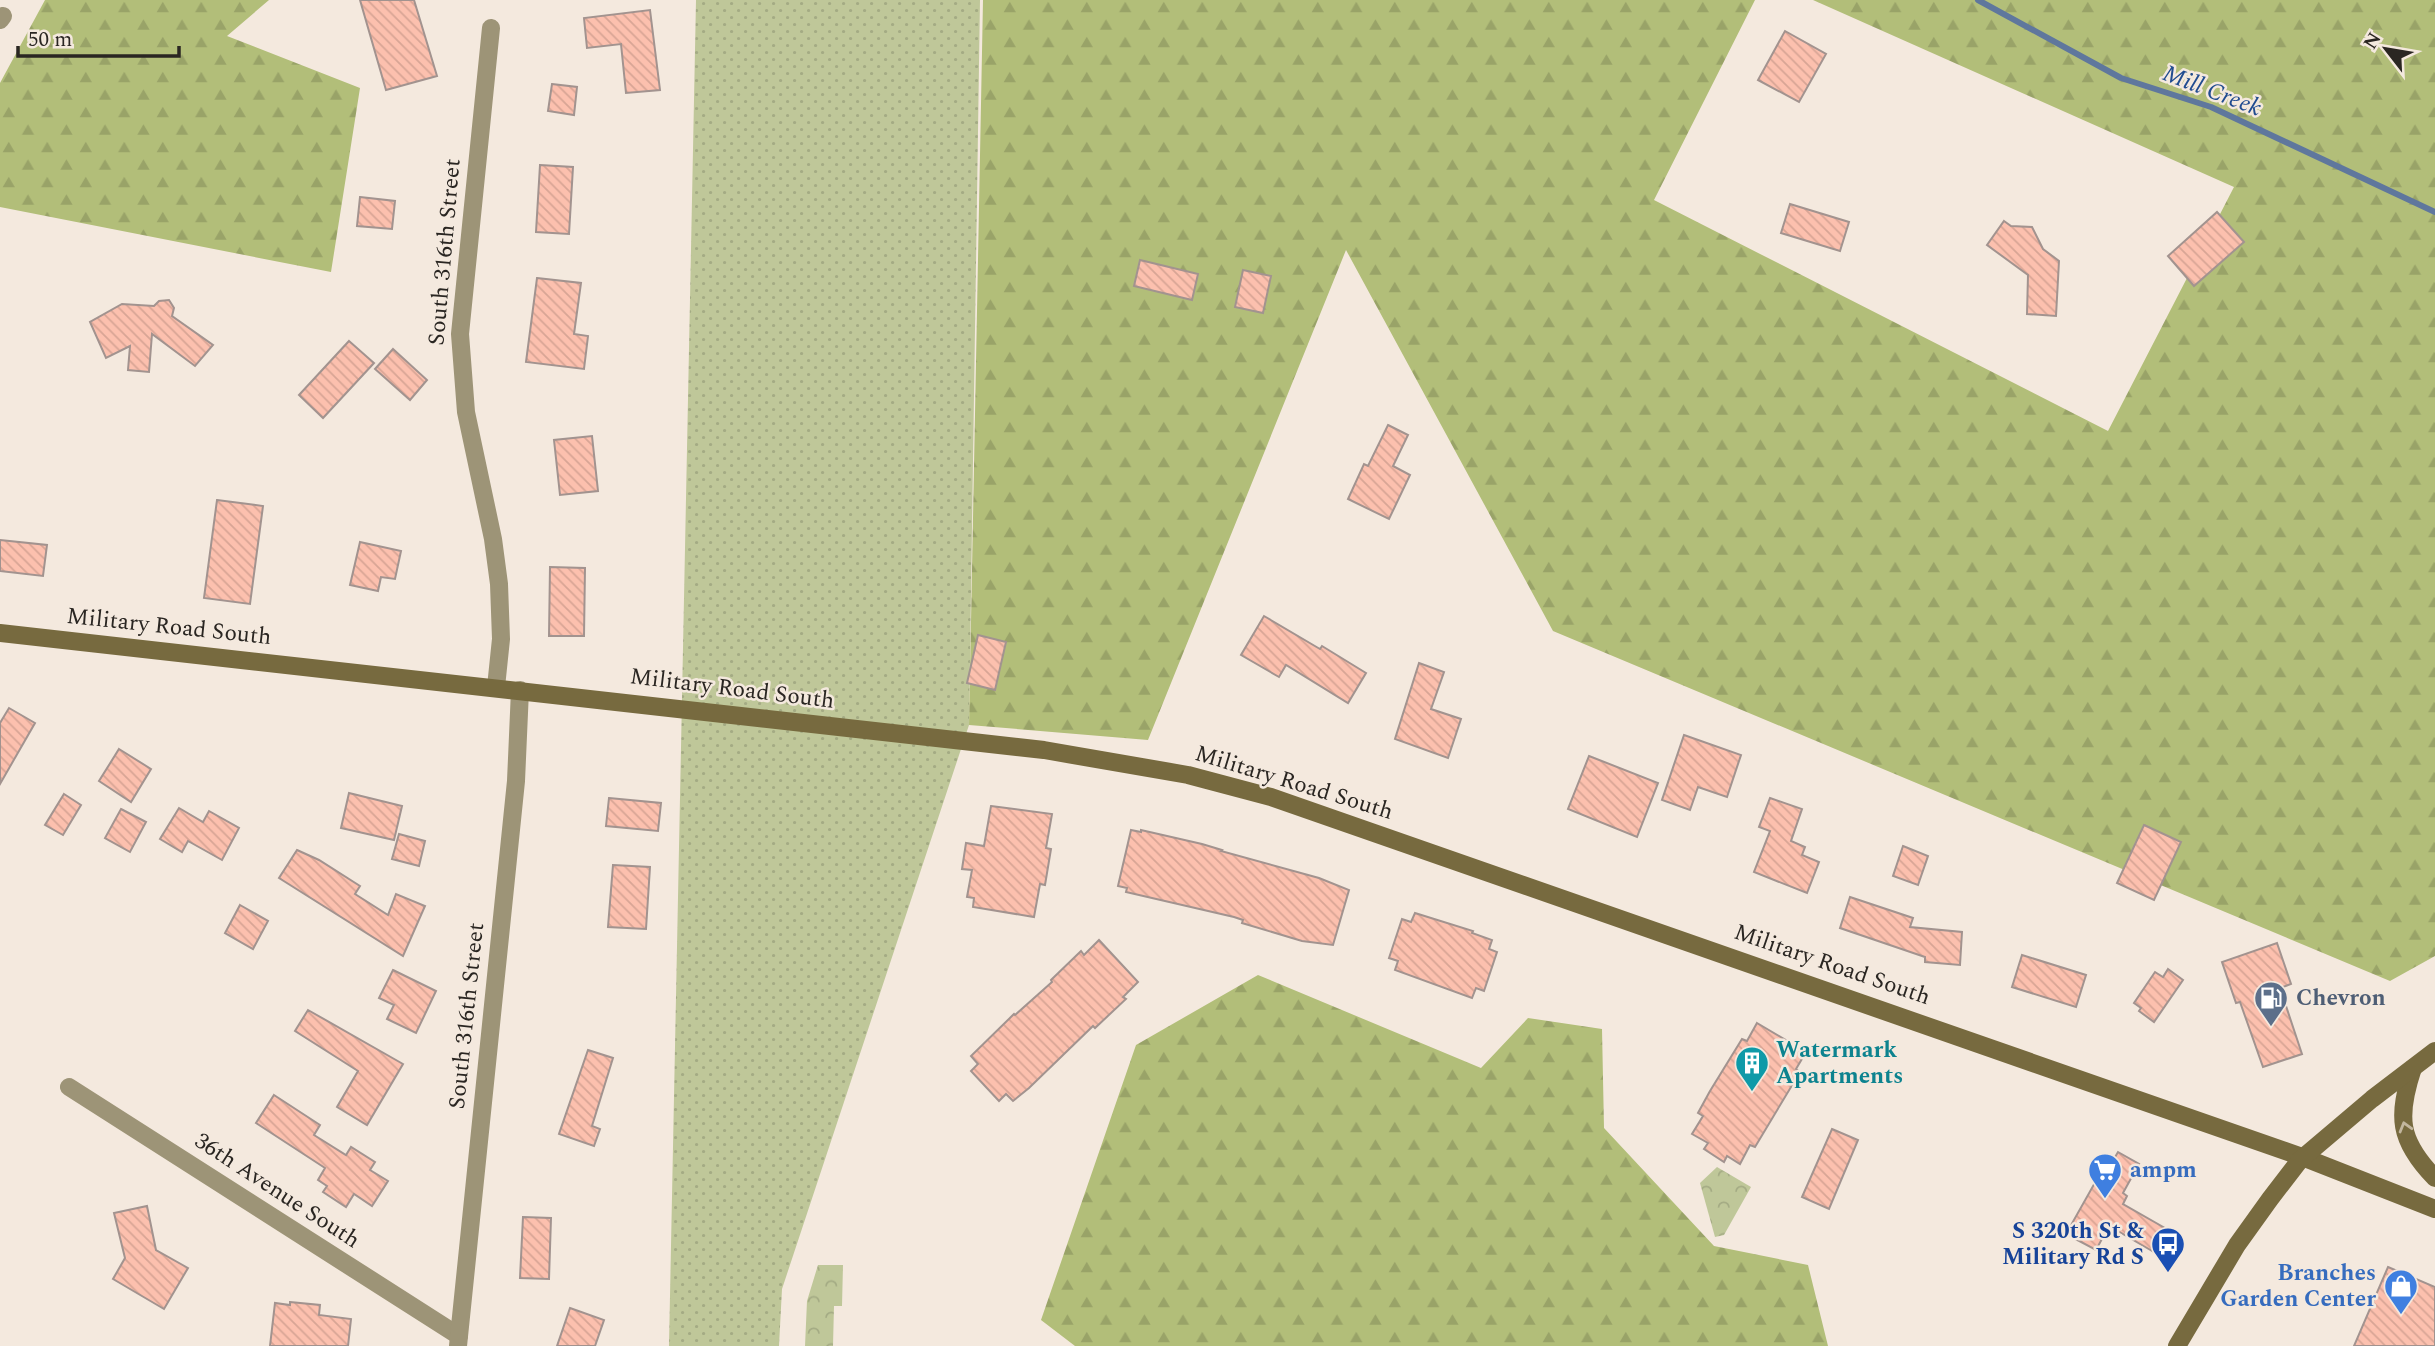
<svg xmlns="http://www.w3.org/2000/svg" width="2435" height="1346" font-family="Spectral,serif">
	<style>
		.grass { fill: url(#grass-dots) }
		.forest { fill: url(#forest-firs) }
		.park { fill: url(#park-crowns) }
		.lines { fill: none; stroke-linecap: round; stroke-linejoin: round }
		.stream { stroke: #5f779d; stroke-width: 6 }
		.building { fill: url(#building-back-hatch); stroke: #a2938f; stroke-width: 2 }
		.street { stroke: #9d9477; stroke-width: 18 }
		.secondary { stroke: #776a3f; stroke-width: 18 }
		.oneway { stroke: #c2b69e }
		.labels { text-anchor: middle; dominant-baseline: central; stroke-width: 5; stroke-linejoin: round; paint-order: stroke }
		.street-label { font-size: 23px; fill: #2a2622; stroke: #f4e9de }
		.service-label { font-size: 23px; font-weight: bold; fill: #4e5e75; stroke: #f4e9de; text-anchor: start }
		.culture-label { font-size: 23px; font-weight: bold; fill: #0d838f; stroke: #f4e9de; text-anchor: start }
		.shop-label { font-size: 23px; font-weight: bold; fill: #366cbe; stroke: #f4e9de; text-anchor: start }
		.transit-label { font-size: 23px; font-weight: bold; fill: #164399; stroke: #f4e9de; text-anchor: end }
		.water-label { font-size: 24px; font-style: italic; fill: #214c90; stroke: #f4e9de }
	</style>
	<defs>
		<pattern id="grass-dots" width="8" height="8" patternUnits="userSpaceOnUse" patternTransform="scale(1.75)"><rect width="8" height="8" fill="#bfc799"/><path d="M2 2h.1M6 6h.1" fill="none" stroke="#a4ab84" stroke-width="1.8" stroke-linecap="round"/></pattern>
		<pattern id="forest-firs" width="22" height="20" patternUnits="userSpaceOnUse" patternTransform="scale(1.75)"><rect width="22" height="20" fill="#b2be79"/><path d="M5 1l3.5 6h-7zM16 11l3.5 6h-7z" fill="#99a368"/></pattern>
		<pattern id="park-crowns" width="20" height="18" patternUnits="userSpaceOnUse" patternTransform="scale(1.75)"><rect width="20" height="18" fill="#bfc799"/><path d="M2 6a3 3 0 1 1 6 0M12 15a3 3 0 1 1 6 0" fill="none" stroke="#a4ab84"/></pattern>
		<pattern id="building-back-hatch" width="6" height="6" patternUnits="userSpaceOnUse" patternTransform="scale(1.75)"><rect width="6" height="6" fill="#fcc0ae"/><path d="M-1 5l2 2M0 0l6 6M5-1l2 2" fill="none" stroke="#d8a595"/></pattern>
	</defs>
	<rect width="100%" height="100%" fill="#f4e9de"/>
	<polygon class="grass" points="696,0 980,0 969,725 782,1289 779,1346 669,1346"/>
	<g class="forest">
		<polygon points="45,0 269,0 227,36 360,88 331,272 0,207 0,83"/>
		<polygon points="983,0 1755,0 1654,200 2108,431 2234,187 1813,0 2435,0 2435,956 2390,981 1553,631 1346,250 1148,740 969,725"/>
		<polygon points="1258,975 1481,1068 1528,1018 1602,1029 1604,1128 1714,1246 1808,1265 1828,1346 1075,1346 1041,1320 1136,1045"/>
	</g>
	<g class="park">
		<polygon points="1717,1167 1751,1187 1724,1235 1715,1237 1700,1183"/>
		<polygon points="818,1265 843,1265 842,1306 834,1306 833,1346 805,1346 807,1301"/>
	</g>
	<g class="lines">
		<polyline class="stream" points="1978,0 2121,78 2211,107 2435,212"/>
	</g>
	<g class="building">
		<polygon points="360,0 414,0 437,76 386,90"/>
		<polygon points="650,10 660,90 626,93 621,44 587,48 584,18"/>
		<polygon points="1785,31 1826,54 1799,102 1758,80"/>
		<polygon points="552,84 577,87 574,115 548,111"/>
		<polygon points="540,165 573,167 569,234 536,232"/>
		<polygon points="360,197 395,201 392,229 357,226"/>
		<polygon points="1790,204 1849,222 1840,251 1781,233"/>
		<polygon points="2217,212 2244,242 2194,286 2168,256"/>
		<polygon points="2004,221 2011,226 2032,227 2043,249 2059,261 2056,316 2027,314 2028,275 1987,245"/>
		<polygon points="1140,260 1198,274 1192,300 1134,286"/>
		<polygon points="1243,270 1271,276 1263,313 1235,307"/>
		<polygon points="537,278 581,283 574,334 588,336 584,369 526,362"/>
		<polygon points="169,300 174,308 172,316 213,345 195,366 152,334 149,372 128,370 130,346 106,358 90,322 122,304 154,306 159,301"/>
		<polygon points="349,341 374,363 323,418 299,395"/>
		<polygon points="393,349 427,380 410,400 375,369"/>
		<polygon points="1388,425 1408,435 1393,466 1410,475 1389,519 1348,499 1364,464 1368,466"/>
		<polygon points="592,436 598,491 560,495 554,440"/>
		<polygon points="217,500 263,506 250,604 204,598"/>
		<polygon points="0,540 47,545 43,576 0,571"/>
		<polygon points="360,542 401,551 395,579 381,577 378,591 350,585"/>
		<polygon points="550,567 585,568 584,636 549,636"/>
		<polygon points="1264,616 1320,649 1322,646 1366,673 1348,703 1286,665 1279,677 1241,655"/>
		<polygon points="978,635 1006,642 995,690 967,683"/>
		<polygon points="1419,663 1444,672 1431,709 1461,719 1448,758 1395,739"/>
		<polygon points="9,708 35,723 0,784 0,723"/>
		<polygon points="1684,735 1741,755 1727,797 1698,787 1690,810 1662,800"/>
		<polygon points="119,749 151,769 131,802 99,781"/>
		<polygon points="1589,756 1658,783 1637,837 1568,809"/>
		<polygon points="349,793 402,806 394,840 341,828"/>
		<polygon points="64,794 81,805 63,835 45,825"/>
		<polygon points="609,798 661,803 658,831 606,826"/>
		<polygon points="1770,798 1802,809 1791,841 1805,847 1802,855 1819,862 1807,893 1754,872 1770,831 1759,827"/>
		<polygon points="991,806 1052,814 1046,848 1051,849 1045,885 1040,884 1034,917 973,907 974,898 967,897 972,870 962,869 966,843 984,846"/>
		<polygon points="179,808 203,822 209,811 239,828 222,860 188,841 182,852 160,839"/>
		<polygon points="121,809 146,822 130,852 105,838"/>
		<polygon points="2144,825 2181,842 2154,900 2117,883"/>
		<polygon points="1131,830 1141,832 1141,830 1202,844 1222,850 1221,851 1319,878 1349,890 1333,945 1302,941 1242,923 1243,920 1234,917 1126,892 1127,888 1118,886"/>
		<polygon points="399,834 425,841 419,866 392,859"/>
		<polygon points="1903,846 1928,856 1918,885 1893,876"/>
		<polygon points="297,850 319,860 360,886 355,894 388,915 396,894 425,906 403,956 279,878"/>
		<polygon points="613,865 650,867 646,929 608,927"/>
		<polygon points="1850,897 1913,918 1910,927 1962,932 1960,965 1925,962 1925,957 1840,928"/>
		<polygon points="240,905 268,921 253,949 225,933"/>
		<polygon points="1415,913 1473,931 1472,933 1492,940 1489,949 1497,952 1484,991 1476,988 1472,998 1395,970 1398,961 1389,958 1402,919 1411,922"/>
		<polygon points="1099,940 1138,982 1123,997 1126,999 1095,1028 1093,1026 1029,1088 1013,1101 1006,1094 999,1101 971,1071 978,1064 971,1056 1014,1014 1015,1015 1052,982 1051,980 1081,951 1084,955"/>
		<polygon points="2277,943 2291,984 2280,988 2302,1054 2263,1067 2240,1002 2236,1003 2222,962"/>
		<polygon points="2022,955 2086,975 2076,1007 2012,987"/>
		<polygon points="2168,969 2183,980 2154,1022 2139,1011 2141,1008 2134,1003 2155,972 2163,977"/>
		<polygon points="393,970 436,991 416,1033 387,1019 394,1005 379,998"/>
		<polygon points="308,1010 403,1064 367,1125 337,1107 358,1071 295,1031"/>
		<polygon points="1757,1023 1806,1052 1796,1069 1800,1072 1755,1147 1750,1145 1740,1164 1727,1156 1724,1162 1704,1149 1708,1143 1692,1134 1703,1116 1698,1113 1710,1091 1742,1039 1747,1041"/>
		<polygon points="588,1050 613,1058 592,1126 600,1129 594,1146 559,1134"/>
		<polygon points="274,1095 320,1125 314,1135 346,1155 351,1147 375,1162 370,1170 388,1181 372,1206 354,1194 346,1207 323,1192 327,1186 318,1180 325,1168 256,1123"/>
		<polygon points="1832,1129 1858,1140 1829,1209 1802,1197"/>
		<polygon points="2118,1152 2139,1164 2123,1193 2127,1196 2123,1204 2172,1232 2159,1255 2109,1226 2096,1250 2066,1234 2097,1179 2101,1181"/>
		<polygon points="147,1206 156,1250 188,1268 164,1309 113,1279 125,1258 114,1213"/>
		<polygon points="523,1217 551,1218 549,1279 520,1278"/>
		<polygon points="2388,1267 2435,1287 2435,1346 2354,1346"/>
		<polygon points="290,1302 320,1305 319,1315 351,1319 348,1346 270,1346 275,1303 290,1305"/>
		<polygon points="570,1308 604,1320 595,1346 557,1346"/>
	</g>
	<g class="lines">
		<g class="street">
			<polyline points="0,20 3,16"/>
			<polyline points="491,28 460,334 466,412 493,539 499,584 501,639 496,687"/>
			<polyline points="69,1087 459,1336"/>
			<polyline points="458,1346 516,781 520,690"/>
		</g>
		<g class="secondary">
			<polyline points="0,633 1044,750 1188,775 1271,797 2305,1158 2435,1209"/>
			<path d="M2413 1068C2397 1116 2398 1140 2435 1178"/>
			<polyline points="2177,1346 2237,1245 2270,1199 2300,1160 2372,1099 2435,1051"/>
		</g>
	</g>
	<defs><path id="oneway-chevron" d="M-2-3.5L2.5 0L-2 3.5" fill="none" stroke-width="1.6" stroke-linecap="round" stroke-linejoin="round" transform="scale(1.75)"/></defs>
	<use class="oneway" href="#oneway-chevron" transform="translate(2405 1127) rotate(-106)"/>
	<defs>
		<g id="fuel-pin" transform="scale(1.75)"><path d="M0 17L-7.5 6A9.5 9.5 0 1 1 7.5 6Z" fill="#5c6f8a" stroke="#f4e9de"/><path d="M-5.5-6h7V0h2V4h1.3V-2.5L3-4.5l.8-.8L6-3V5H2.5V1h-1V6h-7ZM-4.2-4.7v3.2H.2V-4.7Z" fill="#fff"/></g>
		<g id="building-pin" transform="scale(1.75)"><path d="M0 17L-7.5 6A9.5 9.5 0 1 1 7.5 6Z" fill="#0f9aa8" stroke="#f4e9de"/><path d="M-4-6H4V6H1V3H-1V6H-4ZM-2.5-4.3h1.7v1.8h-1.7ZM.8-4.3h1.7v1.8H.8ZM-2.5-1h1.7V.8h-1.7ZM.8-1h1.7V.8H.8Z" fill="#fff"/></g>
		<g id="supermarket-pin" transform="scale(1.75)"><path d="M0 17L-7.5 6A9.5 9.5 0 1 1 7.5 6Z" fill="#3f7fe0" stroke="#f4e9de"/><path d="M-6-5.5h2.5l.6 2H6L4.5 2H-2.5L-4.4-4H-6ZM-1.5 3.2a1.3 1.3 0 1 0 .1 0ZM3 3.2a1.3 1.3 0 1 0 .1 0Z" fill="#fff"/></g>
		<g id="bus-pin" transform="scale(1.75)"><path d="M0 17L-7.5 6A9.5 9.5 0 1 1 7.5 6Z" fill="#1a4fb4" stroke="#f4e9de"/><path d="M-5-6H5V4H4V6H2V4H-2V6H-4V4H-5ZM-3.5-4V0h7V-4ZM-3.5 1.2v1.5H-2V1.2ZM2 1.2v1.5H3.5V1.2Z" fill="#fff"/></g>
		<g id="shop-pin" transform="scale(1.75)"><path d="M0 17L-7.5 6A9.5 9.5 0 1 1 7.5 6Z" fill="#3f7fe0" stroke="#f4e9de"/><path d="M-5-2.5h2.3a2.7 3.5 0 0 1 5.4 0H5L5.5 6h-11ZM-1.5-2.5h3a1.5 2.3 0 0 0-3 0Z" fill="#fff"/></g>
	</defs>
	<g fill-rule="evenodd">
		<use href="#fuel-pin" x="2271" y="998"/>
		<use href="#building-pin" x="1752" y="1063"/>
		<use href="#supermarket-pin" x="2105" y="1170"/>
		<use href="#bus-pin" x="2168" y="1244"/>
		<use href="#shop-pin" x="2401" y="1286"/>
	</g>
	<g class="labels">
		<g class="street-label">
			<text transform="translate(445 252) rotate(-85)">South 316th Street</text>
			<text transform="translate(169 627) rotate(6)">Military Road South</text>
			<text transform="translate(732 689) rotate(7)">Military Road South</text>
			<text transform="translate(1294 783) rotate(17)">Military Road South</text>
			<text transform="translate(1832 965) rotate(19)">Military Road South</text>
			<text transform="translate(467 1016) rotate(-84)">South 316th Street</text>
			<text transform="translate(277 1191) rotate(33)">36th Avenue South</text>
		</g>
		<g class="service-label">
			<text x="2296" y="998">Chevron</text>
		</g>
		<g class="culture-label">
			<text x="1776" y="1050">Watermark<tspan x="1776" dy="26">Apartments</tspan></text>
		</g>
		<g class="shop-label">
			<text x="2130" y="1170">ampm</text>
			<text x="2376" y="1273" text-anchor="end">Branches<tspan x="2376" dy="26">Garden Center</tspan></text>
		</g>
		<g class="transit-label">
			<text x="2144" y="1231">S 320th St &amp;<tspan x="2144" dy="26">Military Rd S</tspan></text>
		</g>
		<g class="water-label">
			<text transform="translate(2212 91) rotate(21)">Mill Creek</text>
		</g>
	</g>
	<g transform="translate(2386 49) rotate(301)" stroke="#f4e9de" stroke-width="5" paint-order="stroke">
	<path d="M0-5L12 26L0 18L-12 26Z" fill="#2a2622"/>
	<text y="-10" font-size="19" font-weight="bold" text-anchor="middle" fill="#2a2622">N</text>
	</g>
	<path d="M18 46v10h161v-10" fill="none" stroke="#2a2622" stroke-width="3.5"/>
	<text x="28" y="46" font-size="21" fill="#2a2622" stroke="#f4e9de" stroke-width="5" paint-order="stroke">50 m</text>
</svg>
